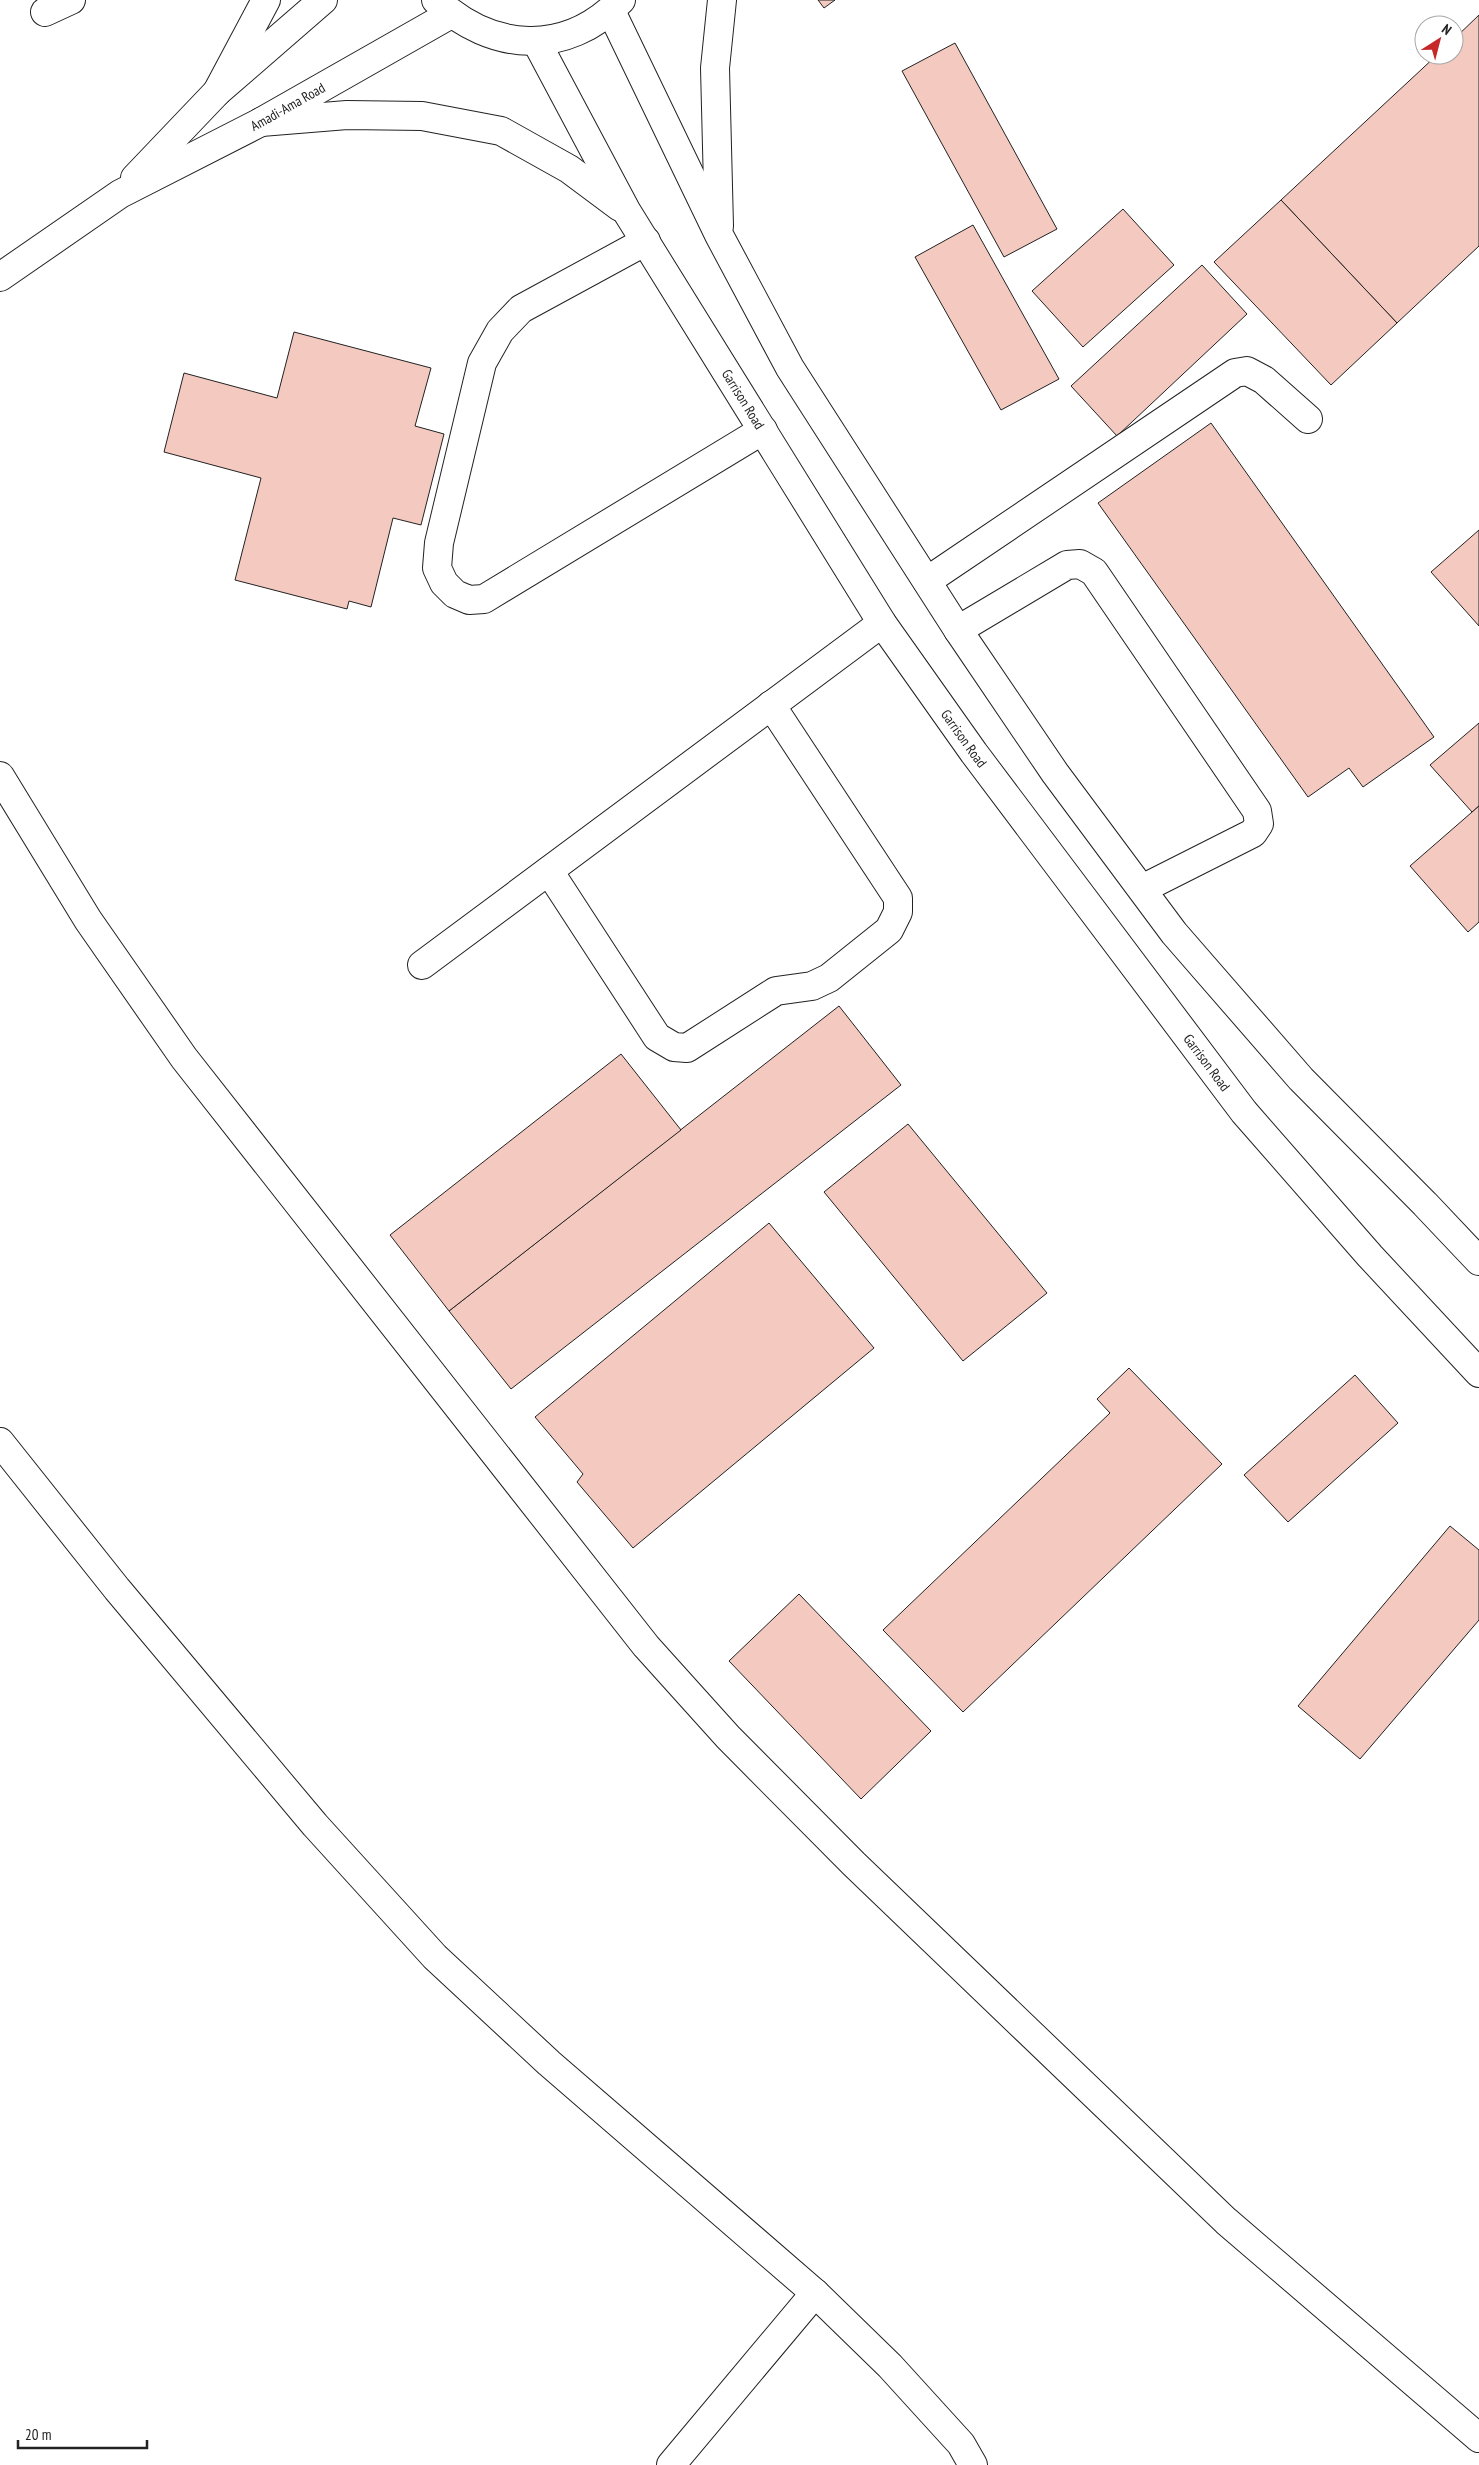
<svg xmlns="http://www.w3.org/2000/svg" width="1479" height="2465" font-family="'PT Sans Narrow',sans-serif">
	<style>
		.building { fill: #f3c9c0; stroke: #222 }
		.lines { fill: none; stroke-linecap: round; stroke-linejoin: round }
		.minor-casing { stroke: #222; stroke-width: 30 }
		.major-casing { stroke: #222; stroke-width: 30 }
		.minor { stroke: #fff; stroke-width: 28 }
		.major { stroke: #fff; stroke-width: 28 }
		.labels { text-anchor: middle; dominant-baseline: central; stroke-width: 4; stroke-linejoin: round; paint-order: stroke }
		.street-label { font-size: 14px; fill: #222; stroke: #fff }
	</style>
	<rect width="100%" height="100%" fill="#fff"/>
	<g class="building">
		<polygon points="818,0 835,0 824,8"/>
		<polygon points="1479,15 1479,246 1397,323 1281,200 1437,55 1454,55 1454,39"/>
		<polygon points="955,43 1057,229 1004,257 902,71"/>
		<polygon points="1281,200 1397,323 1331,385 1214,262"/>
		<polygon points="1123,209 1174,265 1083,347 1032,291"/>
		<polygon points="973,225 1059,379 1001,410 915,257"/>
		<polygon points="1202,265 1247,314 1117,436 1071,386"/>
		<polygon points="294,332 431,368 415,426 444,434 421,525 393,518 371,607 349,601 347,609 235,580 261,478 164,452 184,373 277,398"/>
		<polygon points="1211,423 1434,737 1363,787 1349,768 1308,797 1098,503"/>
		<polygon points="1479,530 1479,626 1431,572"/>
		<polygon points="1479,723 1479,806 1472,812 1430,765"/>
		<polygon points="1479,806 1479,922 1468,932 1410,866"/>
		<polygon points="839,1006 901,1085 511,1389 449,1311"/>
		<polygon points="621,1054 681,1130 449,1311 390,1235"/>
		<polygon points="908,1124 1047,1293 963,1361 824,1192"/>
		<polygon points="769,1223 874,1348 633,1548 577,1482 583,1474 535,1417"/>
		<polygon points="1129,1368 1222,1464 963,1712 883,1630 1110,1413 1097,1399"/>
		<polygon points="1355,1375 1398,1423 1288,1522 1244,1475"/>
		<polygon points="1450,1526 1479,1550 1479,1620 1360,1759 1298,1706"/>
		<polygon points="799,1594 931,1731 861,1799 729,1661"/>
	</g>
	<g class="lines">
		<g class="minor-casing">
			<g id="minor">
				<polyline points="45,12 71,0"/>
				<polyline points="135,178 217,92 323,0"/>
				<polyline points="646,241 521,309 500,331 482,363 439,543 437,568 444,583 455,594 469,600 484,599 763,430"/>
				<path id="s1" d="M0 277 120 194 261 122 451 14"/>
				<polyline points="927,581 1235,373 1247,371 1264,380 1308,419"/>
				<polyline points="958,630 1067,565 1080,564 1094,572 1257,811 1259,824 1253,833 1142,889"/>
				<polyline points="0,776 88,920 184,1058 646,1646 728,1737 854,1864 1226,2221 1479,2438"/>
				<polyline points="549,871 657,1037 674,1047 687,1048 776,991 812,986 829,978 889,930 898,912 898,898 771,705"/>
				<polyline points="422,965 882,623"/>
				<polyline points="0,1442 117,1589 315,1825 435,1957 549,2063 815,2293 890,2366 961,2444 973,2465"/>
				<polyline points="671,2465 815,2293"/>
			</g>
		</g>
		<g class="major-casing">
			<g id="major">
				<path d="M436 0C492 52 566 57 621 0"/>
				<polyline points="611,11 719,235 790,368 958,630 1055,773 1174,933 1301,1079 1425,1204 1479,1261"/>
				<path id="s2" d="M536 41 627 212 882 623 974 753 1244 1112 1370 1256 1479 1373"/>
				<polyline points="217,92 266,0"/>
				<polyline points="261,122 347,115 422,116 501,131 569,169 620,207"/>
				<polyline points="719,226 715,68 722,0"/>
			</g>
		</g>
		<use href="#minor" class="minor"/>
		<use href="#major" class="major"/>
	</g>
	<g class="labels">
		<g class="street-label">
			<text stroke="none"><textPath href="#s1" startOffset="335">Amadi-Ama Road</textPath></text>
			<text stroke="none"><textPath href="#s2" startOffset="414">Garrison Road</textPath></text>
			<text stroke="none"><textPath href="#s2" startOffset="819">Garrison Road</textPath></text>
			<text stroke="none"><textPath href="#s2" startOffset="1224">Garrison Road</textPath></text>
		</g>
	</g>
	<g transform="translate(1439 40) rotate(36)"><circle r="24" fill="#ffffff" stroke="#a7a7a7"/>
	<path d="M0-4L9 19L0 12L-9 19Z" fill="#c62828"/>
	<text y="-8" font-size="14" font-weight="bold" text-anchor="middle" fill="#222222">N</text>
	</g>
	<path d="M18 2440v8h129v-8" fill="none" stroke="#222222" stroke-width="2.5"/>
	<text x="25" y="2440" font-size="15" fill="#222222" stroke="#ffffff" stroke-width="4" paint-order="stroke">20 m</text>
</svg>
